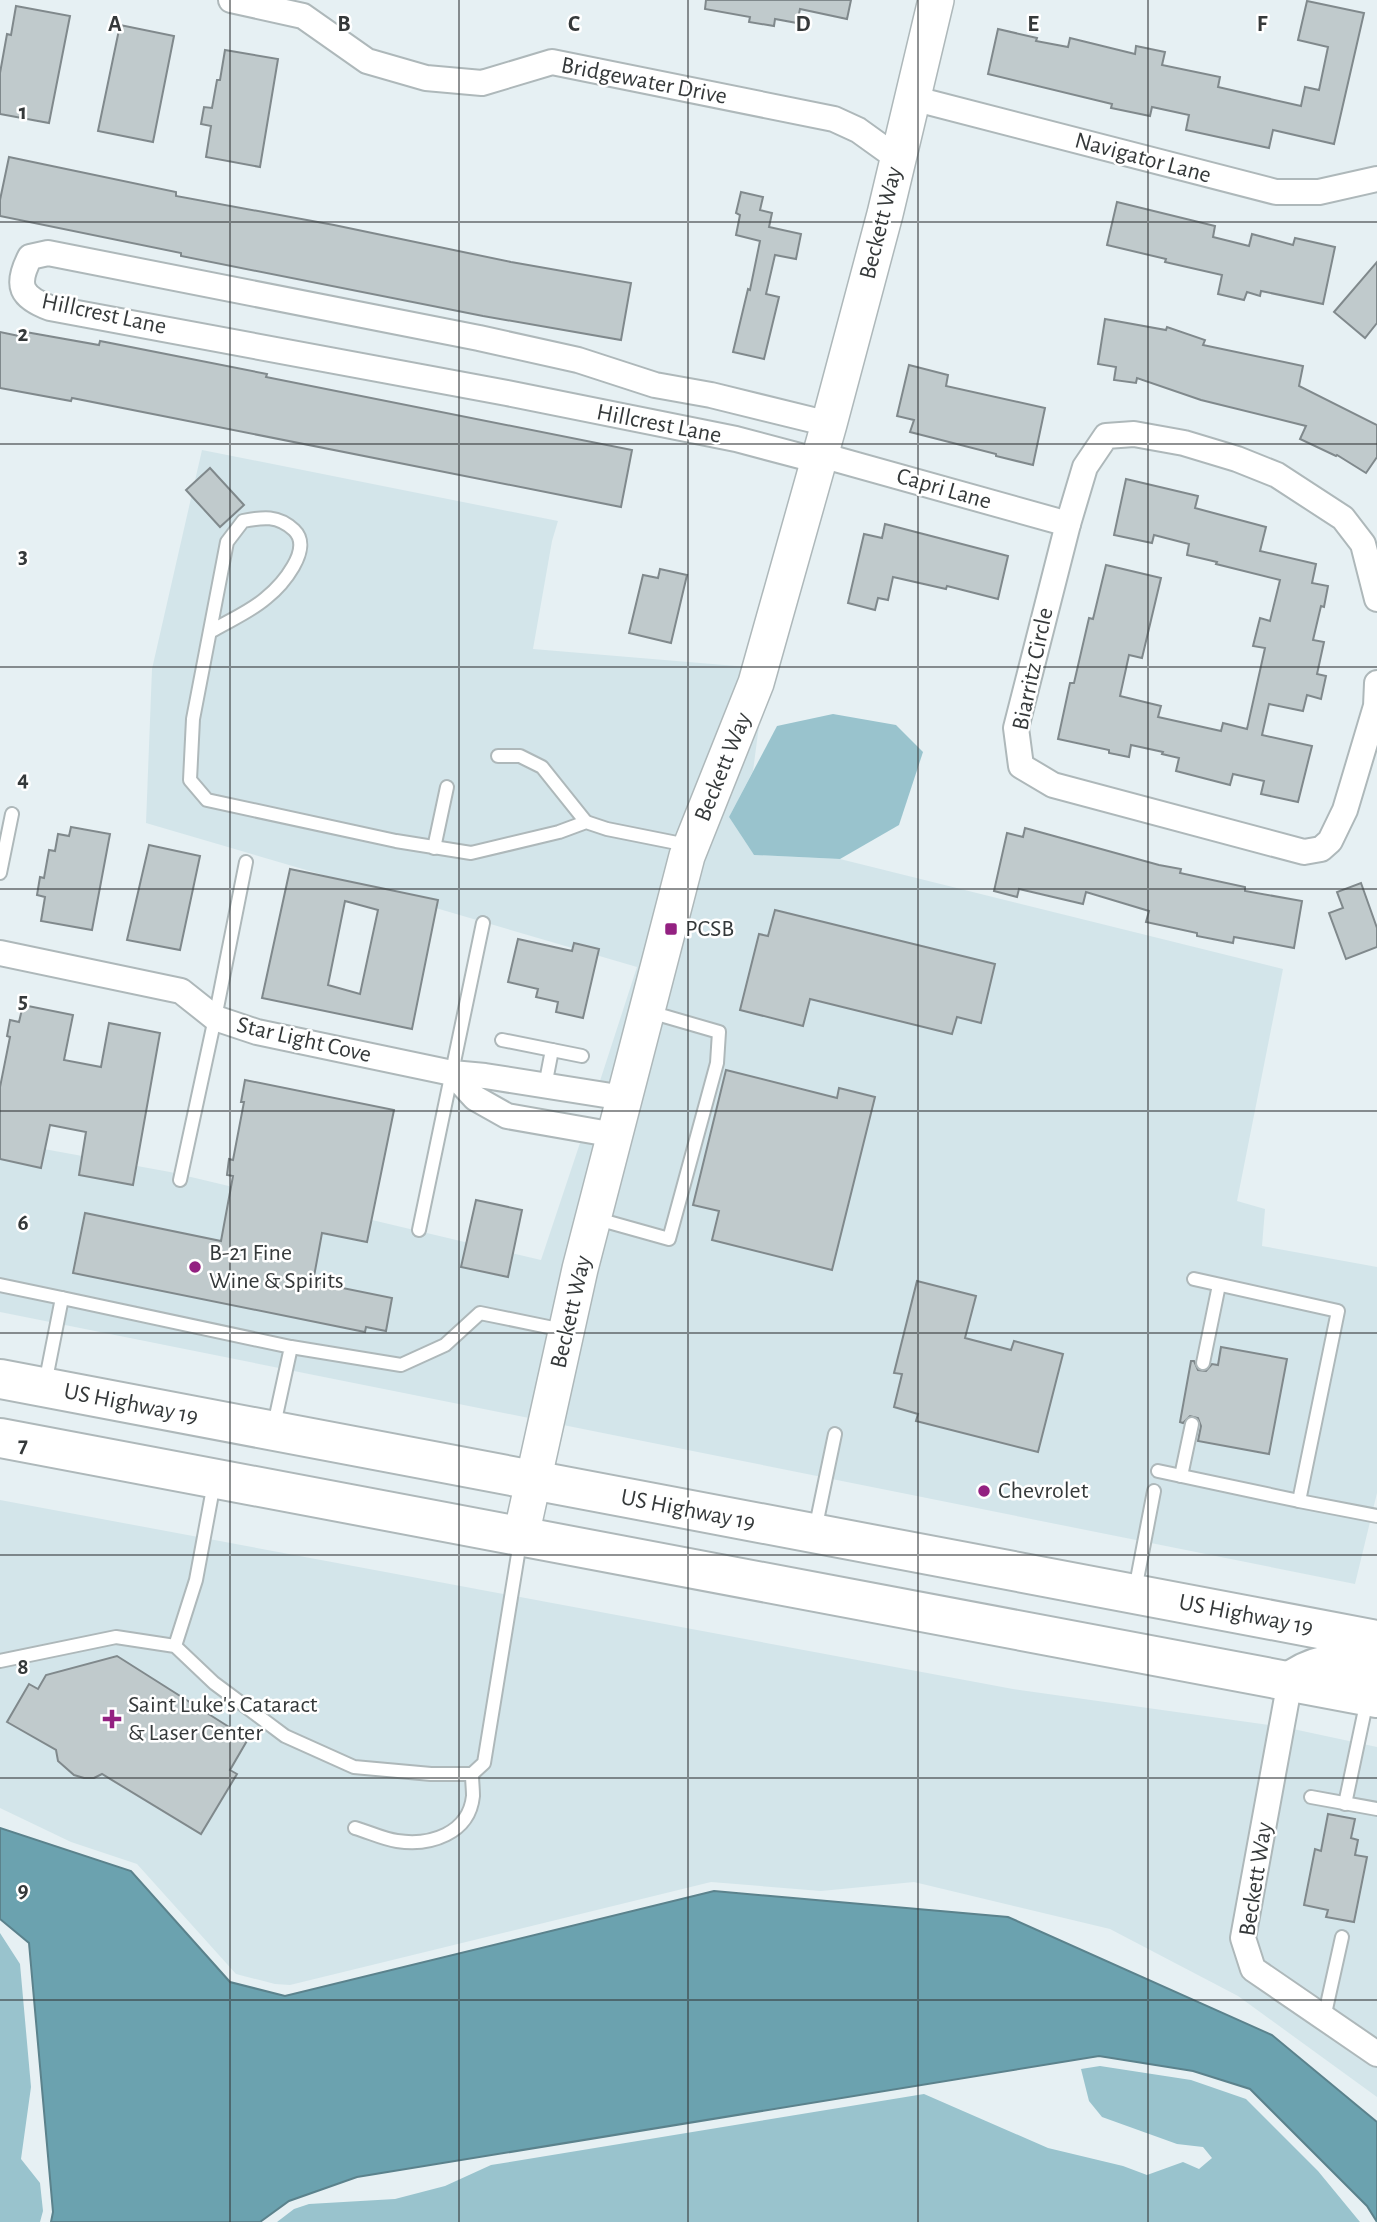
<svg xmlns="http://www.w3.org/2000/svg" width="1377" height="2222" font-family="'Alegreya Sans',sans-serif">
	<style>
		.built { fill: #d3e5ea }
		.green { fill: #99c3cd }
		.water { fill: #6ba2af; stroke: #5b828c; stroke-width: 2 }
		.building { fill: #c0cacc; stroke: #80898c; stroke-width: 2; fill-rule: evenodd }
		.lines { fill: none; stroke-linecap: round; stroke-linejoin: round }
		.lane-casing { stroke: #aeb8ba; stroke-width: 16 }
		.street-casing { stroke: #aeb8ba; stroke-width: 28 }
		.secondary-casing { stroke: #aeb8ba; stroke-width: 38 }
		.highway-casing { stroke: #aeb8ba; stroke-width: 42 }
		.lane { stroke: #fff; stroke-width: 12 }
		.street { stroke: #fff; stroke-width: 24 }
		.secondary { stroke: #fff; stroke-width: 35 }
		.highway { stroke: #fff; stroke-width: 38 }
		.grid { fill: none; stroke: #35393a; stroke-width: 2; stroke-opacity: 0.55 }
		.poi-dot { fill: #932181; stroke: #fff; stroke-width: 2.5 }
		.labels { text-anchor: middle; dominant-baseline: central; stroke-width: 5; stroke-linejoin: round; paint-order: stroke }
		.street-label { font-size: 24px; fill: #35393a; stroke: #fff }
		.poi-label { font-size: 24px; fill: #35393a; stroke: #fff; text-anchor: start }
		.grid-label { font-size: 23px; text-anchor: middle; font-weight: bold; fill: #35393a; stroke: #fff; stroke-width: 5; stroke-linejoin: round; paint-order: stroke }
	</style>
	<rect width="100%" height="100%" fill="#e6f0f3"/>
	<g class="built">
		<polygon points="202,450 558,521 552,541 533,649 748,667 615,1086 599,1084 637,967 146,823 152,669"/>
		<polygon points="762,703 753,771 729,817 754,855 840,859 1283,969 1237,1201 1265,1209 1262,1246 1377,1267 1377,1493 1355,1584 558,1424 698,860"/>
		<polygon points="581,1140 600,1143 534,1419 0,1312 0,1141 170,1172 541,1260"/>
		<polygon points="0,1500 1013,1689 1269,1725 1231,1941 1242,1972 1246,1978 1377,2067 1377,2097 1238,1996 1110,1929 914,1882 821,1891 711,1882 290,1985 275,1984 236,1974 137,1864 71,1842 0,1808"/>
		<polygon points="1293,1729 1377,1747 1377,2041 1264,1963 1255,1938"/>
	</g>
	<g class="green">
		<polygon points="833,714 896,725 923,752 899,825 840,859 754,855 729,817 777,726"/>
		<polygon points="0,1933 20,1964 31,2087 21,2159 40,2183 43,2211 40,2222 0,2222"/>
		<polygon points="1100,2066 1191,2080 1246,2099 1318,2171 1360,2222 277,2222 294,2209 309,2204 395,2199 445,2186 491,2165 924,2094 1048,2148 1123,2166 1147,2175 1183,2162 1199,2169 1212,2158 1203,2147 1177,2144 1102,2117 1089,2101 1081,2069"/>
	</g>
	<polygon class="water" points="0,1828 131,1871 230,1982 285,1996 714,1891 1008,1917 1272,2035 1377,2122 1377,2222 1367,2206 1250,2089 1193,2071 1099,2056 357,2177 289,2201 260,2222 51,2222 53,2212 29,1943 0,1919"/>
	<g class="building">
		<polygon points="706,0 851,0 847,19 800,9 797,23 775,19 774,26 749,22 750,17 705,9"/>
		<polygon points="1307,1 1364,13 1334,144 1273,130 1269,148 1186,130 1189,115 1152,107 1150,116 1111,108 1112,104 988,74 998,29 1037,38 1036,41 1068,47 1070,38 1135,54 1136,46 1165,52 1162,65 1220,77 1218,87 1301,106 1305,87 1319,90 1328,47 1298,40"/>
		<polygon points="16,6 70,16 49,123 0,114 0,73 7,34 11,35"/>
		<polygon points="120,25 174,36 153,142 98,131"/>
		<polygon points="225,50 278,59 260,167 206,157 211,126 201,124 204,107 212,108 217,80 220,80"/>
		<polygon points="9,157 176,192 176,196 334,225 511,262 631,283 621,340 483,316 181,256 181,253 0,216 0,200"/>
		<polygon points="741,192 763,197 760,210 772,213 769,227 801,234 796,259 775,255 766,294 779,297 764,359 733,352 748,289 750,290 760,241 736,235 740,215 736,213"/>
		<polygon points="1117,202 1215,226 1213,237 1249,246 1252,234 1293,245 1295,238 1335,247 1323,304 1261,291 1260,296 1247,292 1244,300 1218,294 1222,275 1165,262 1166,259 1107,245"/>
		<polygon points="1377,262 1377,323 1365,338 1334,312"/>
		<polygon points="1105,319 1166,330 1167,327 1205,340 1203,345 1303,366 1299,386 1377,425 1377,457 1366,473 1337,455 1336,456 1300,439 1306,426 1201,400 1137,378 1136,383 1114,380 1116,367 1098,364"/>
		<polygon points="20,331 99,345 100,341 267,374 266,377 632,450 621,507 72,398 71,401 0,388 0,332 19,336"/>
		<polygon points="909,365 948,375 946,386 1045,408 1033,465 996,456 996,454 910,432 914,420 897,416"/>
		<polygon points="210,468 244,505 220,527 186,490"/>
		<polygon points="1126,479 1198,496 1195,508 1266,527 1260,551 1316,564 1312,583 1328,586 1324,607 1321,606 1313,640 1324,642 1317,674 1326,676 1321,699 1307,695 1303,711 1269,704 1262,735 1312,746 1298,802 1261,794 1264,781 1233,774 1230,785 1176,771 1179,758 1162,754 1163,752 1131,745 1129,757 1109,753 1109,750 1058,739 1070,683 1074,683 1089,618 1093,619 1106,565 1161,578 1142,658 1129,655 1120,696 1161,706 1158,717 1221,731 1223,723 1247,729 1265,648 1253,646 1260,618 1270,621 1280,580 1216,564 1217,562 1187,555 1189,544 1154,535 1152,543 1114,535"/>
		<polygon points="885,524 1008,556 998,599 947,586 946,589 893,577 888,600 878,598 875,610 848,603 864,534 882,538"/>
		<polygon points="660,569 687,575 671,643 629,633 643,575 658,578"/>
		<polygon points="71,827 110,834 92,930 41,921 45,897 37,895 40,877 44,878 49,850 55,851 58,834 69,836"/>
		<polygon points="1025,828 1159,865 1181,869 1180,873 1245,887 1245,891 1302,901 1294,948 1234,937 1233,943 1197,936 1197,933 1146,922 1149,911 1086,892 1083,904 1019,889 1017,897 994,891 1007,833 1023,837"/>
		<polygon points="149,845 200,856 180,950 127,940"/>
		<path d="M290 869 438 900 412 1029 262 998ZM345 901 378 910 360 994 328 985Z"/>
		<polygon points="1361,883 1377,928 1377,947 1346,959 1329,913 1343,908 1337,892"/>
		<polygon points="775,910 995,964 981,1023 957,1017 952,1034 810,999 803,1026 740,1010 759,934 768,936"/>
		<polygon points="518,939 572,951 574,943 599,949 583,1018 556,1012 558,1002 536,997 538,989 508,982"/>
		<polygon points="23,1005 73,1015 64,1060 101,1067 109,1023 160,1033 133,1185 79,1175 86,1132 50,1125 41,1168 0,1159 0,1087 10,1037 7,1036 10,1020 19,1022"/>
		<polygon points="726,1070 837,1098 839,1088 875,1097 832,1270 712,1240 719,1211 693,1205"/>
		<polygon points="245,1080 394,1110 367,1242 322,1233 313,1282 392,1298 386,1331 366,1327 365,1332 73,1273 85,1213 221,1241 233,1176 227,1175 229,1159 233,1160 244,1102 241,1102"/>
		<polygon points="476,1200 522,1210 508,1277 461,1267"/>
		<polygon points="917,1281 976,1296 965,1338 1011,1350 1014,1341 1063,1354 1038,1452 916,1421 918,1414 894,1407 902,1374 894,1373"/>
		<polygon points="1221,1347 1287,1359 1269,1454 1198,1441 1201,1426 1198,1418 1190,1416 1183,1423 1180,1422 1191,1361 1194,1361 1198,1370 1206,1371 1212,1364 1218,1365"/>
		<polygon points="117,1656 248,1739 230,1770 237,1774 201,1834 102,1774 94,1778 84,1778 74,1775 58,1761 56,1750 7,1722 29,1684 38,1689 46,1675"/>
		<polygon points="1328,1814 1355,1819 1351,1838 1358,1840 1355,1855 1367,1857 1354,1922 1326,1917 1328,1910 1304,1905 1315,1849 1321,1851"/>
	</g>
	<g class="lines">
		<g class="lane-casing">
			<g id="lane">
				<path d="M210 632C228 621 250 612 266 598 281 586 314 549 294 530 278 515 263 517 243 521L227 542 193 719 190 780 207 800 396 841 471 853 559 832 586 822 607 829 687 845"/>
				<polyline points="498,756 520,756 542,767 586,822"/>
				<polyline points="434,848 447,787"/>
				<polyline points="0,873 12,814"/>
				<polyline points="502,1040 582,1056"/>
				<polyline points="545,1086 552,1050"/>
				<polyline points="180,1180 215,1018 246,862"/>
				<polyline points="594,1218 669,1239 717,1063 719,1032 650,1012"/>
				<polyline points="419,1230 483,923"/>
				<polyline points="0,1285 62,1298"/>
				<polyline points="291,1347 401,1365 445,1345 480,1313 563,1330"/>
				<polyline points="1203,1363 1219,1285"/>
				<polyline points="45,1384 62,1298 291,1347 274,1425"/>
				<polyline points="1158,1471 1299,1501 1338,1311 1194,1279"/>
				<polyline points="1181,1476 1192,1424"/>
				<polyline points="1299,1501 1377,1516"/>
				<polyline points="815,1530 835,1434"/>
				<polyline points="1135,1590 1154,1491"/>
				<polyline points="175,1646 196,1580 214,1483"/>
				<polyline points="0,1661 116,1637 175,1646 214,1683 285,1736 354,1767 431,1774 472,1774 484,1763 520,1542"/>
				<polyline points="1311,1797 1377,1809"/>
				<polyline points="1345,1804 1367,1700"/>
				<path d="M355 1828C369 1832 383 1839 397 1841 430 1846 469 1834 473 1796 473 1789 472 1781 472 1774"/>
				<polyline points="1324,2018 1342,1937"/>
			</g>
		</g>
		<g class="street-casing">
			<g id="street">
				<polyline points="231,0 303,16 367,61 426,78 482,83 552,62 834,119 858,130 897,158"/>
				<polyline points="912,98 1276,192 1319,192 1377,179"/>
				<polyline points="821,455 1068,524"/>
				<path d="M819 461 736 439 507 393 50 308C21 297 15 286 30 257L48 253 479 338 578 360 655 385 711 395 829 424"/>
				<polyline points="1377,599 1363,544 1343,518 1277,475 1237,459 1184,443 1134,434 1106,436 1085,467 1068,524 1016,728 1021,766 1053,785 1304,852 1321,849 1330,841 1345,810 1376,706 1377,683"/>
				<polyline points="0,953 181,991 215,1018 257,1032 452,1073 485,1076 624,1098"/>
				<polyline points="452,1073 475,1098 507,1116 615,1135"/>
				<polyline points="1290,1681 1243,1938 1253,1969 1377,2054"/>
			</g>
		</g>
		<g class="secondary-casing">
			<polyline id="secondary" points="521,1536 580,1269 687,856 756,683 829,424 885,214 936,0"/>
		</g>
		<g class="highway-casing">
			<g id="highway">
				<polyline points="0,1379 1377,1640"/>
				<polyline points="0,1438 1377,1698"/>
				<path d="M1295 1678C1325 1659 1344 1664 1377 1670"/>
			</g>
		</g>
		<use href="#lane" class="lane"/>
		<use href="#street" class="street"/>
		<use href="#secondary" class="secondary"/>
		<use href="#highway" class="highway"/>
	</g>
	<path class="grid" d="M230 0V2222M459 0V2222M688 0V2222M918 0V2222M1148 0V2222M0 222H1377M0 444H1377M0 667H1377M0 889H1377M0 1111H1377M0 1333H1377M0 1555H1377M0 1778H1377M0 2000H1377"/>
	<g class="poi-dot">
		<rect x="664" y="922" width="14" height="14" rx="3.5"/>
		<circle cx="195" cy="1267" r="7"/>
		<circle cx="984" cy="1491" r="7"/>
		<path d="M108.5 1708.5h7v7h7v7h-7v7h-7v-7h-7v-7h7z"/>
	</g>
	<g class="labels">
		<g class="street-label">
			<text transform="translate(644 81) rotate(11)">Bridgewater Drive</text>
			<text transform="translate(1143 158) rotate(15)">Navigator Lane</text>
			<text transform="translate(881 223) rotate(-76)">Beckett Way</text>
			<text transform="translate(104 314) rotate(12)">Hillcrest Lane</text>
			<text transform="translate(659 424) rotate(11)">Hillcrest Lane</text>
			<text transform="translate(944 489) rotate(16)">Capri Lane</text>
			<text transform="translate(1033 669) rotate(-78)">Biarritz Circle</text>
			<text transform="translate(723 767) rotate(-68)">Beckett Way</text>
			<text transform="translate(304 1040) rotate(13)">Star Light Cove</text>
			<text transform="translate(571 1312) rotate(-77)">Beckett Way</text>
			<text transform="translate(131 1404) rotate(11)">US Highway 19</text>
			<text transform="translate(688 1510) rotate(11)">US Highway 19</text>
			<text transform="translate(1246 1615) rotate(11)">US Highway 19</text>
			<text transform="translate(1256 1879) rotate(-81)">Beckett Way</text>
		</g>
		<g class="poi-label">
			<text x="685" y="929">PCSB</text>
			<text x="209" y="1253">B-21 Fine<tspan x="209" dy="28">Wine &amp; Spirits</tspan></text>
			<text x="998" y="1491">Chevrolet</text>
			<text x="128" y="1705">Saint Luke's Cataract<tspan x="128" dy="28">&amp; Laser Center</tspan></text>
		</g>
	</g>
	<g class="grid-label">
		<text x="115" y="31">A</text>
		<text x="344" y="31">B</text>
		<text x="574" y="31">C</text>
		<text x="803" y="31">D</text>
		<text x="1033" y="31">E</text>
		<text x="1262" y="31">F</text>
		<text x="23" y="119">1</text>
		<text x="23" y="341">2</text>
		<text x="23" y="563">3</text>
		<text x="23" y="786">4</text>
		<text x="23" y="1008">5</text>
		<text x="23" y="1230">6</text>
		<text x="23" y="1452">7</text>
		<text x="23" y="1674">8</text>
		<text x="23" y="1897">9</text>
	</g>
</svg>
